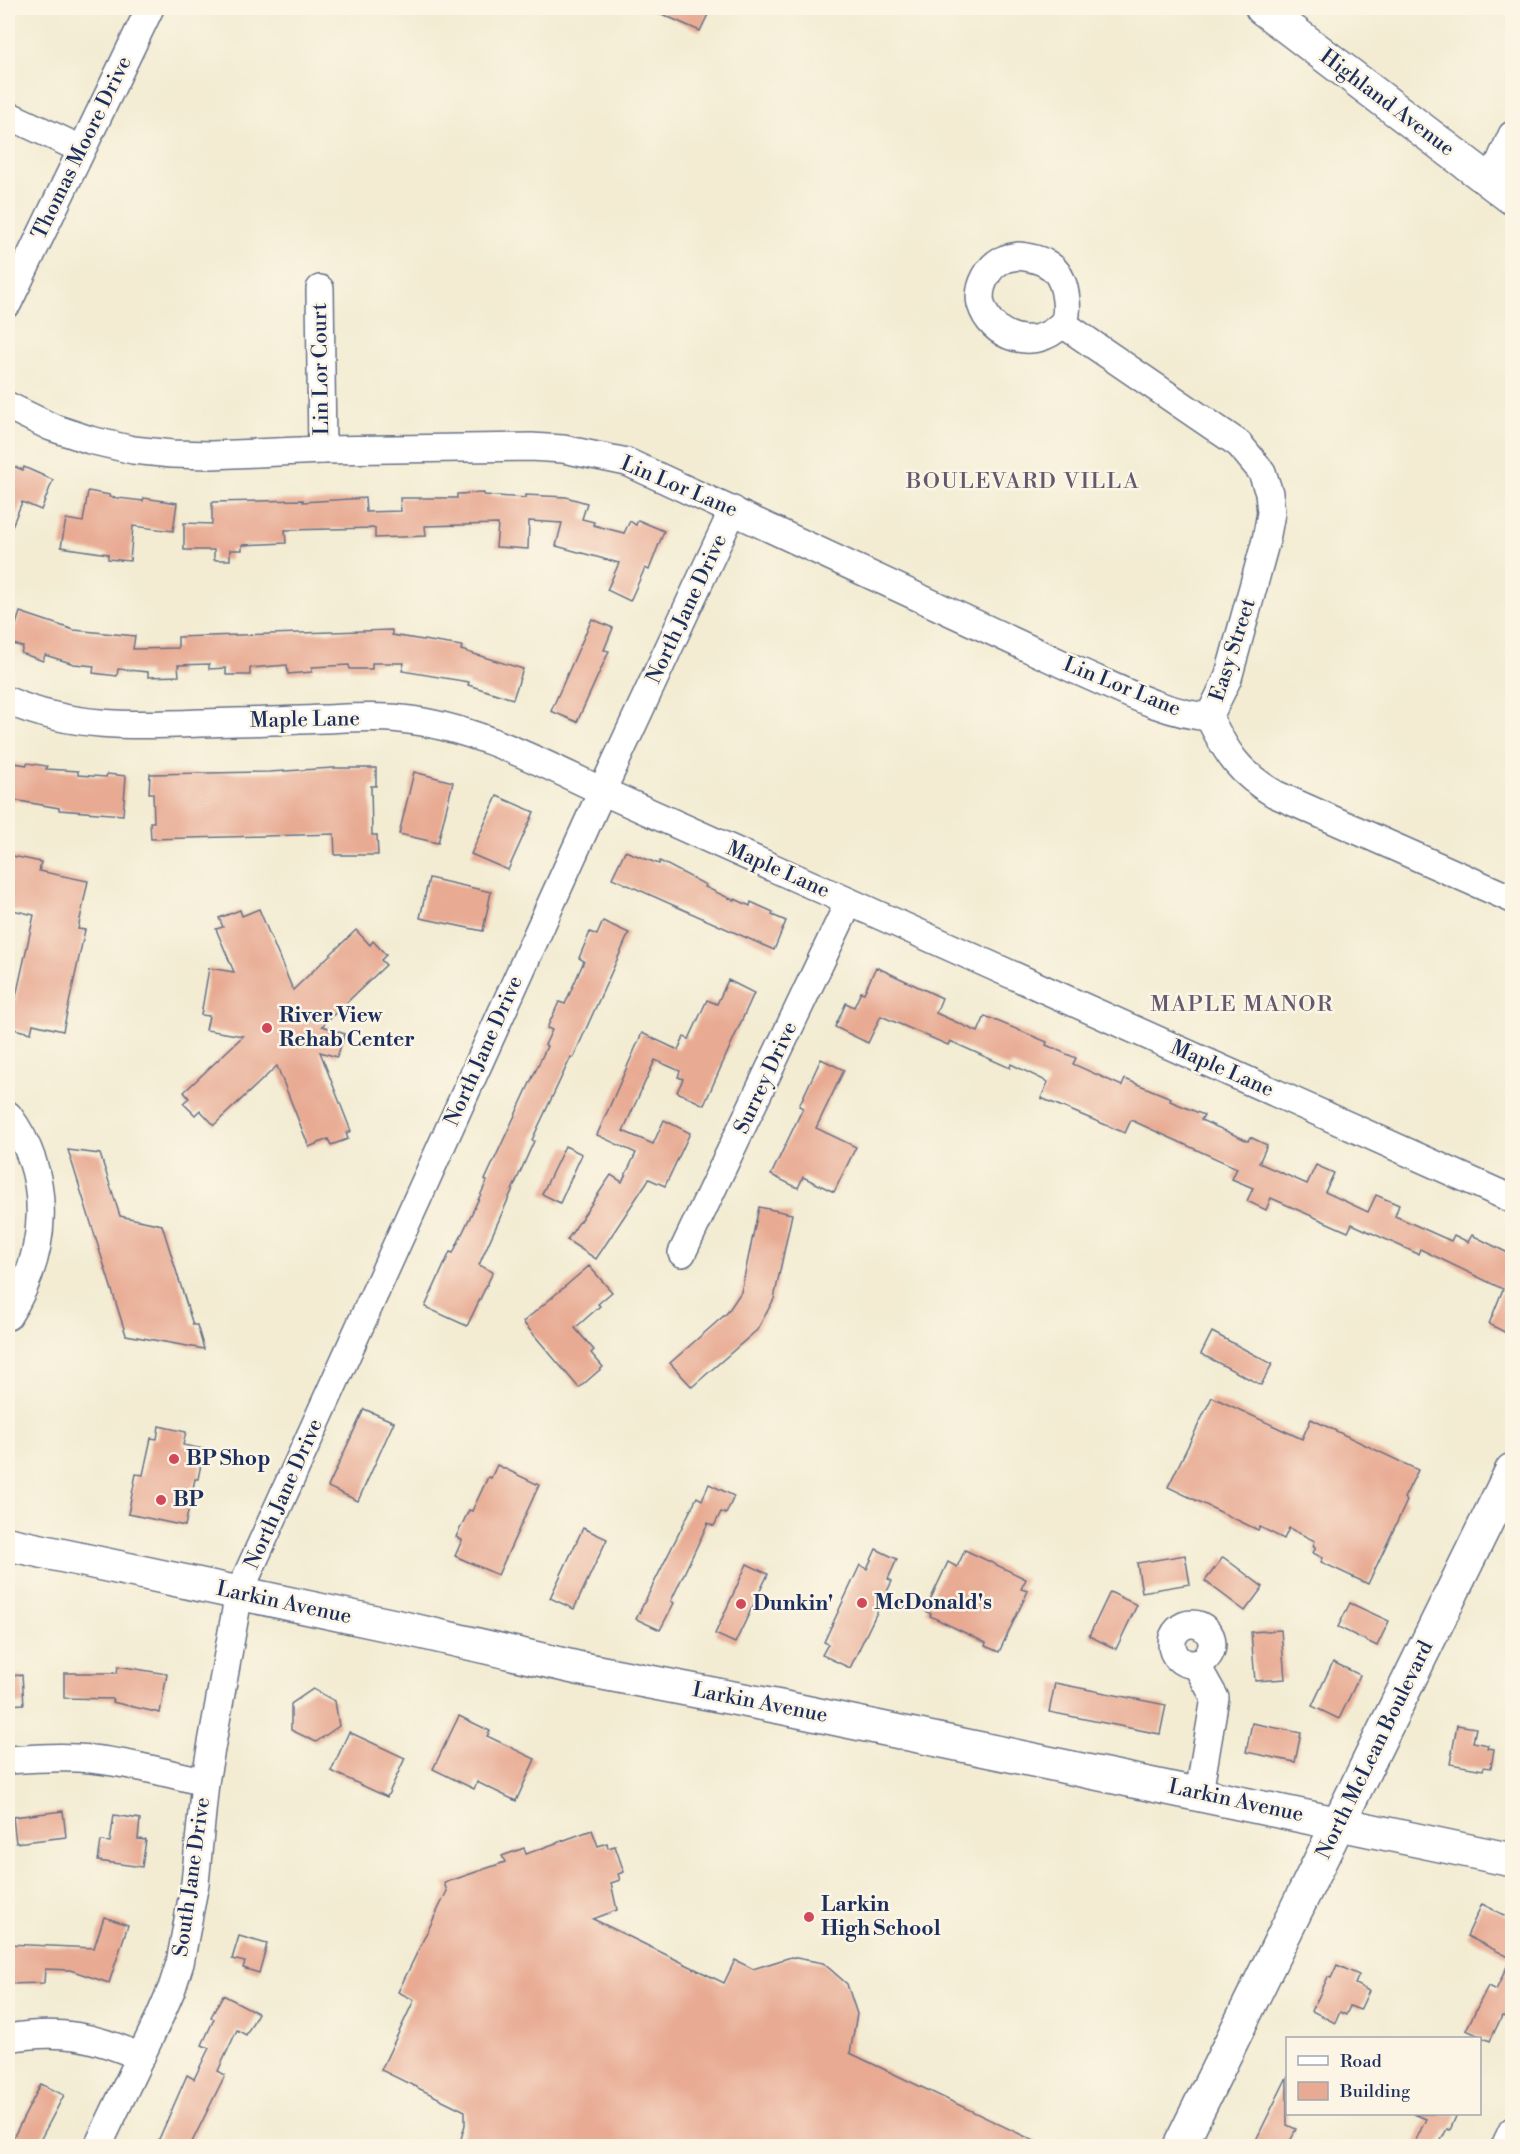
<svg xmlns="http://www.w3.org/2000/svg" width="1520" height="2154" font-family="'Libre Bodoni',serif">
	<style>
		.building { fill: #e8aa93 }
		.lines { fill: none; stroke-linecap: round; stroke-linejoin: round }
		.minor-casing { stroke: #677187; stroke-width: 30 }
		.major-casing { stroke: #677187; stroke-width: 36 }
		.minor { stroke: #fff; stroke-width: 27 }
		.major { stroke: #fff; stroke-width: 33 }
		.poi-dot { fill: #d1495b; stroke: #fcf5e5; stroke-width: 2 }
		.labels { text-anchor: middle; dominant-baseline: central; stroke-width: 5; stroke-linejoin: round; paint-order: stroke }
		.street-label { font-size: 21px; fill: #1b2f5e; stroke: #fcf5e5 }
		.poi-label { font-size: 21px; font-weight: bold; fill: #1b2f5e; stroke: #fcf5e5; text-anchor: start }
		.neighbourhood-label { font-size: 22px; letter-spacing: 1.5px; fill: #635a71; stroke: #fcf5e5 }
	</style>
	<rect width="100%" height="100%" fill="#fcf5e5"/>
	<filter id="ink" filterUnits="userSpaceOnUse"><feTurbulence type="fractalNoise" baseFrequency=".0167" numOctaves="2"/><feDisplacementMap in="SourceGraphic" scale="12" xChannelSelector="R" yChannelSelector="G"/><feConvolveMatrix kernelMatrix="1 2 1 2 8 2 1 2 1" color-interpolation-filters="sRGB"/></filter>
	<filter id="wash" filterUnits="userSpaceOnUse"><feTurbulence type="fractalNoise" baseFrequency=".008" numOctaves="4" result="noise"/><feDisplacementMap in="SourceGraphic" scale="24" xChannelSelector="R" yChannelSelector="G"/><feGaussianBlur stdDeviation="1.35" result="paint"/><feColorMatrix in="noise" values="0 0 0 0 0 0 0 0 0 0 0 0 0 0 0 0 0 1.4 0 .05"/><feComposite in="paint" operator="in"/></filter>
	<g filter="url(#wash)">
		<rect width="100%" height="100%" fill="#f3ecd3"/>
		<g id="blocks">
			<g class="building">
				<polygon points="648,8 711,8 700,31"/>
				<polygon points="8,464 23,470 24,467 53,480 41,510 22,502 8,536"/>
				<polygon points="88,491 110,495 109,497 143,501 144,498 177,503 173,531 133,526 130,561 108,559 108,554 61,547 66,519 83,522"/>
				<polygon points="484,493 484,495 525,498 525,495 566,497 587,503 582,519 594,522 593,525 624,533 630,521 636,525 638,520 664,531 649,570 645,568 630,601 607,590 619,563 556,546 562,523 529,521 528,549 496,547 498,524 425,526 426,536 375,538 375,528 285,530 286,543 242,545 242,550 230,550 230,560 214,560 214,550 184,550 184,523 212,524 212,502 303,500 303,502 365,498 366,512 401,511 400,498 457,498 457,494"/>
				<polygon points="20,612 74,630 135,636 133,649 178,648 178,637 392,630 392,635 462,646 461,650 523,669 513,699 468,685 469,682 402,671 404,663 372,663 372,669 350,669 349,665 312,667 312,672 288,674 287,665 250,668 250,675 226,675 226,668 209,669 209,664 178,665 179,676 148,677 148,672 118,669 117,676 93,673 94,666 74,664 45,655 43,661 21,653 23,647 10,643"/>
				<polygon points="592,619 613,628 604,650 609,651 577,722 551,711"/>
				<polygon points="8,762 27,765 27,763 47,766 46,769 78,771 78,775 106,777 107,774 126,776 123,815 59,810 59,808 8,799"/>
				<polygon points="333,768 376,768 376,786 371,786 372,835 377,835 378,855 335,855 334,834 151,839 150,822 154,822 153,793 149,793 150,774 269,772"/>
				<polygon points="414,772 453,782 438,843 399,834"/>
				<polygon points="497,796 534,812 508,870 471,854"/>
				<polygon points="625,851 659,864 660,861 706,885 705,887 735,901 735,899 750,906 751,902 773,912 772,915 786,921 774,950 612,878"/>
				<polygon points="8,855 41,862 39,871 88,881 78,929 85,930 63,1031 33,1024 31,1033 9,1028 34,915 8,909"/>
				<polygon points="429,878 491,892 483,931 420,918"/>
				<polygon points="259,909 293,990 356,930 370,945 373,941 386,955 381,960 386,965 322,1026 345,1034 337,1057 320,1052 351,1131 346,1133 348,1139 331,1145 328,1139 309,1147 277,1066 214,1125 200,1110 195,1115 183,1103 189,1098 184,1092 243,1036 206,1030 209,1016 201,1015 209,968 234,972 216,929 223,927 219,918 240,910 242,916"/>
				<polygon points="603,921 629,933 573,1058 571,1057 532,1140 534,1141 479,1265 493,1272 467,1326 425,1307 450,1252 453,1253 487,1181 485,1180 547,1046 545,1045 552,1030 547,1028 559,1002 565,1004 584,961 579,958 590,932 597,935"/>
				<polygon points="876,967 942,998 936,1013 978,1032 985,1016 1047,1042 1046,1045 1076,1058 1073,1064 1122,1086 1125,1079 1171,1098 1170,1101 1204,1115 1201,1120 1248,1141 1250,1137 1267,1145 1259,1163 1307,1184 1316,1165 1334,1173 1325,1192 1368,1212 1376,1195 1399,1205 1395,1216 1451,1241 1454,1235 1468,1242 1472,1235 1512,1255 1512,1336 1489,1324 1503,1289 1420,1249 1418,1254 1352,1224 1348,1232 1271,1198 1266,1210 1247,1201 1253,1188 1232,1179 1237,1168 1131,1120 1125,1133 1041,1098 1048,1082 1011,1064 1010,1068 950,1041 948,1045 881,1016 868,1043 835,1027 846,1003 854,1007 861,992 864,993"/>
				<polygon points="728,980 754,993 704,1105 677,1092 683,1079 678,1077 680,1071 655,1060 623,1131 653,1144 664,1120 690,1133 665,1186 649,1179 596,1259 567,1240 611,1175 622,1182 636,1153 597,1135 642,1033 678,1050 684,1037 689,1039 707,1000 717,1004"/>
				<polygon points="821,1059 844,1070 816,1128 856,1147 834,1192 803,1177 798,1188 771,1175 803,1108 799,1106"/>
				<polygon points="565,1146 582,1154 560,1203 542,1194"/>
				<polygon points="68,1150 100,1154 120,1216 162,1225 193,1325 197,1325 204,1349 126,1335"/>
				<polygon points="759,1207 792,1214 774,1299 757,1330 692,1387 670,1363 727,1313 741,1292"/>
				<polygon points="589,1266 612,1292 598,1304 600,1306 575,1328 594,1350 591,1353 603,1367 579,1388 523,1322"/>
				<polygon points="1212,1332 1272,1364 1261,1385 1201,1354"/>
				<polygon points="1212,1397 1302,1439 1311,1419 1418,1470 1404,1498 1407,1501 1368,1584 1321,1562 1323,1558 1313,1553 1316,1547 1313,1546 1315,1541 1289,1528 1284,1539 1260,1527 1258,1530 1168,1487"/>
				<polygon points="364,1409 394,1422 358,1501 328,1487"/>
				<polygon points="159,1426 186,1432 183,1445 204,1449 198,1479 195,1479 185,1526 128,1514 136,1474 143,1475 151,1438 157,1439"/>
				<polygon points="497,1465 539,1485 498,1575 455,1556 462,1540 456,1537 469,1510 472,1511 488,1477 491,1478"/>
				<polygon points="709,1484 734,1496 726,1514 721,1512 714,1526 708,1523 671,1601 674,1603 660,1630 636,1619 697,1497 702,1500"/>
				<polygon points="583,1528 607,1539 574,1609 550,1598"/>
				<polygon points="876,1549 897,1559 888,1579 892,1581 850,1668 822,1655 828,1644 824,1642 860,1565 867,1569"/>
				<polygon points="965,1550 1026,1579 1021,1589 1028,1591 999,1652 985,1646 986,1643 930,1616 931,1614 925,1611 948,1562 957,1567"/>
				<polygon points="1185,1555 1190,1584 1142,1592 1137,1563"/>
				<polygon points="1223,1557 1263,1587 1245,1611 1205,1581"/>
				<polygon points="747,1564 768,1574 735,1643 715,1634"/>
				<polygon points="1110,1592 1137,1605 1116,1649 1089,1636"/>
				<polygon points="1350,1603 1389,1621 1377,1646 1338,1627"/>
				<polygon points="1281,1630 1285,1679 1255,1681 1251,1632"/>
				<polygon points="1333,1662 1360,1675 1339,1719 1312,1706"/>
				<polygon points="118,1666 167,1674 160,1713 112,1702 113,1699 64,1698 64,1673 117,1673"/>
				<polygon points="22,1675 24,1704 8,1705 8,1676"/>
				<polygon points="1055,1683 1166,1705 1160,1734 1049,1712"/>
				<polygon points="313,1689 335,1701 339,1726 316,1742 291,1730 291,1704"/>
				<polygon points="459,1716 490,1731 487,1736 535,1759 516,1801 477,1782 474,1789 433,1769"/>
				<polygon points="1252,1723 1301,1733 1295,1762 1246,1752"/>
				<polygon points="1457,1725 1476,1728 1473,1742 1488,1745 1487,1748 1494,1749 1491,1768 1484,1767 1483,1770 1450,1764"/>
				<polygon points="349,1732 405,1758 387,1797 331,1771"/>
				<polygon points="63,1811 66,1837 16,1843 13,1817"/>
				<polygon points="114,1815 140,1819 138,1839 146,1840 142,1867 98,1861 101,1841 110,1842"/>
				<polygon points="592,1830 598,1846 607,1843 608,1848 615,1846 624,1872 618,1874 620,1880 611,1883 617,1910 593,1919 724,1983 735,1960 753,1969 791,1957 823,1963 847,1984 857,2014 850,2053 1045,2146 459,2146 465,2125 465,2111 381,2070 414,2000 398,1992 447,1891 444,1883 505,1862 502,1856 524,1848 526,1854"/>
				<polygon points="1482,1904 1512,1919 1512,2003 1505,2017 1502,2016 1490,2041 1466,2030 1488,1986 1496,1990 1511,1958 1467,1936"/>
				<polygon points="104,1917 128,1925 109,1983 70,1970 45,1969 44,1983 8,1984 8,1944 94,1948"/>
				<polygon points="239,1936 267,1944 259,1973 243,1968 245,1962 232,1959"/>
				<polygon points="1337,1965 1359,1975 1355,1984 1369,1991 1360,2010 1350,2006 1346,2015 1340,2012 1335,2023 1312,2011 1328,1977 1331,1978"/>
				<polygon points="223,1995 258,2013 246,2035 237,2030 218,2071 225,2075 190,2146 156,2146 187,2075 194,2079 209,2048 202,2045 214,2019 211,2017"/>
				<polygon points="1287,2077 1287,2125 1296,2129 1287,2146 1253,2146"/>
				<polygon points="41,2084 64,2095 37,2146 30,2146 13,2138"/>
				<polygon points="1414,2114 1457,2114 1450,2130 1447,2129 1438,2146 1413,2146 1426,2119"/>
			</g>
		</g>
	</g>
	<g filter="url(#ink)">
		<use href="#blocks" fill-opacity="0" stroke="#677187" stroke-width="1.5"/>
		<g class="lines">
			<g class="minor-casing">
				<g id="minor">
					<polyline points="8,115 81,149"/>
					<polyline points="1491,182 1512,135"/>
					<path d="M1018 256C1048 259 1063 269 1066 300 1067 309 1067 319 1061 325 1034 352 991 338 981 304 977 287 989 264 1005 259 1009 257 1014 257 1018 256Z"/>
					<polyline points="320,289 322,450"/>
					<polyline points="8,303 150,8"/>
					<path d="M1063 324 1239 444 1262 472 1269 493 1271 513 1266 540 1228 678 1209 717C1227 754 1239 773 1275 794L1512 899"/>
					<path d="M8 406 51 427 90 440 133 450 172 454 211 455 322 450 531 447 563 449 627 462 1073 669C1116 687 1162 713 1209 717"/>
					<path d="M8 701C71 728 133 726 200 723 241 722 283 721 324 719 349 718 376 716 401 719 472 726 538 761 602 791L1512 1199"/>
					<path d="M8 1115C54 1176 48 1254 8 1316"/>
					<polyline points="682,1253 849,902"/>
					<circle cx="1192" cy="1644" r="20"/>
					<polyline points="1196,1664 1215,1698 1199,1793"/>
					<path d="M8 1760C35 1758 64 1756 91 1759 130 1763 167 1773 205 1782"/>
					<path d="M8 2038C60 2029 93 2036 141 2057"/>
					<polyline points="98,2146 160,2016 172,1988 180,1963 195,1883 205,1782 239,1593 602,791 733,510"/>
					<polyline points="1505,2146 1512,2131"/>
				</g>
			</g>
			<g class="major-casing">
				<g id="major">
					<polyline points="1262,8 1512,198"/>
					<polyline points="8,1544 399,1627 582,1669 780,1707 1512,1860"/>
					<polyline points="1180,2146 1512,1470"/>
				</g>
			</g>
			<use href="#minor" class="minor"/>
			<use href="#major" class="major"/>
		</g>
	</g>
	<g class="poi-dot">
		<circle cx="267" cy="1028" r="6"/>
		<circle cx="174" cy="1459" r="6"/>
		<circle cx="161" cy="1500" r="6"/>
		<circle cx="862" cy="1603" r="6"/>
		<circle cx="741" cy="1604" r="6"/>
		<circle cx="809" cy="1917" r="6"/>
	</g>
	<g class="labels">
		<g class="street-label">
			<text transform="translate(1387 103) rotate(37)">Highland Avenue</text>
			<text transform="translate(82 148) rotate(-64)">Thomas Moore Drive</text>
			<text transform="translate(321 369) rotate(-91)">Lin Lor Court</text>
			<text transform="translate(679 487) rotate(23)">Lin Lor Lane</text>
			<text transform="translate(687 609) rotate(-65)">North Jane Drive</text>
			<text transform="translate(1233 650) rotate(-72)">Easy Street</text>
			<text transform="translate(1122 687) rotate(22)">Lin Lor Lane</text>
			<text transform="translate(305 720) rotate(-1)">Maple Lane</text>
			<text transform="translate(778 870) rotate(24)">Maple Lane</text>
			<text transform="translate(484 1051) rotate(-66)">North Jane Drive</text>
			<text transform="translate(1222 1069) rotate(24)">Maple Lane</text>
			<text transform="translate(766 1078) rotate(-65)">Surrey Drive</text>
			<text transform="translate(284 1494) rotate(-66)">North Jane Drive</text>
			<text transform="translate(284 1603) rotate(12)">Larkin Avenue</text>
			<text transform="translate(760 1703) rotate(11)">Larkin Avenue</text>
			<text transform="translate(1375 1750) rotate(-64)">North McLean Boulevard</text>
			<text transform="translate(1236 1801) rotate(12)">Larkin Avenue</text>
			<text transform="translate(192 1877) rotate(-82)">South Jane Drive</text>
		</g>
		<g class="poi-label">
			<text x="279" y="1016">River View<tspan x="279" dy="24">Rehab Center</tspan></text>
			<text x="186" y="1459">BP Shop</text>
			<text x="173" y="1500">BP</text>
			<text x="874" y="1603">McDonald's</text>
			<text x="753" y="1604">Dunkin'</text>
			<text x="821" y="1905">Larkin<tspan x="821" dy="24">High School</tspan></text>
		</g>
		<g class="neighbourhood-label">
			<text x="1023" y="481">BOULEVARD VILLA</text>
			<text x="1242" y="1004">MAPLE MANOR</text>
		</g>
	</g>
	<rect width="1520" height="2154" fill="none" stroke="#fcf5e5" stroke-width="30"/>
	<rect x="1286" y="2037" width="195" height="78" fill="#fcf5e5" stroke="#a2a6af" stroke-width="1.5"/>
	<rect x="1298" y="2056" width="30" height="9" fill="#ffffff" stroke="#a2a6af" stroke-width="1.5"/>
	<text x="1340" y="2067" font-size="18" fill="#1b2f5e">Road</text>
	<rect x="1298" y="2082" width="30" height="18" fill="#e8aa93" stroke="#a2a6af" stroke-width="1.5"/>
	<text x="1340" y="2097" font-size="18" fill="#1b2f5e">Building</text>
</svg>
